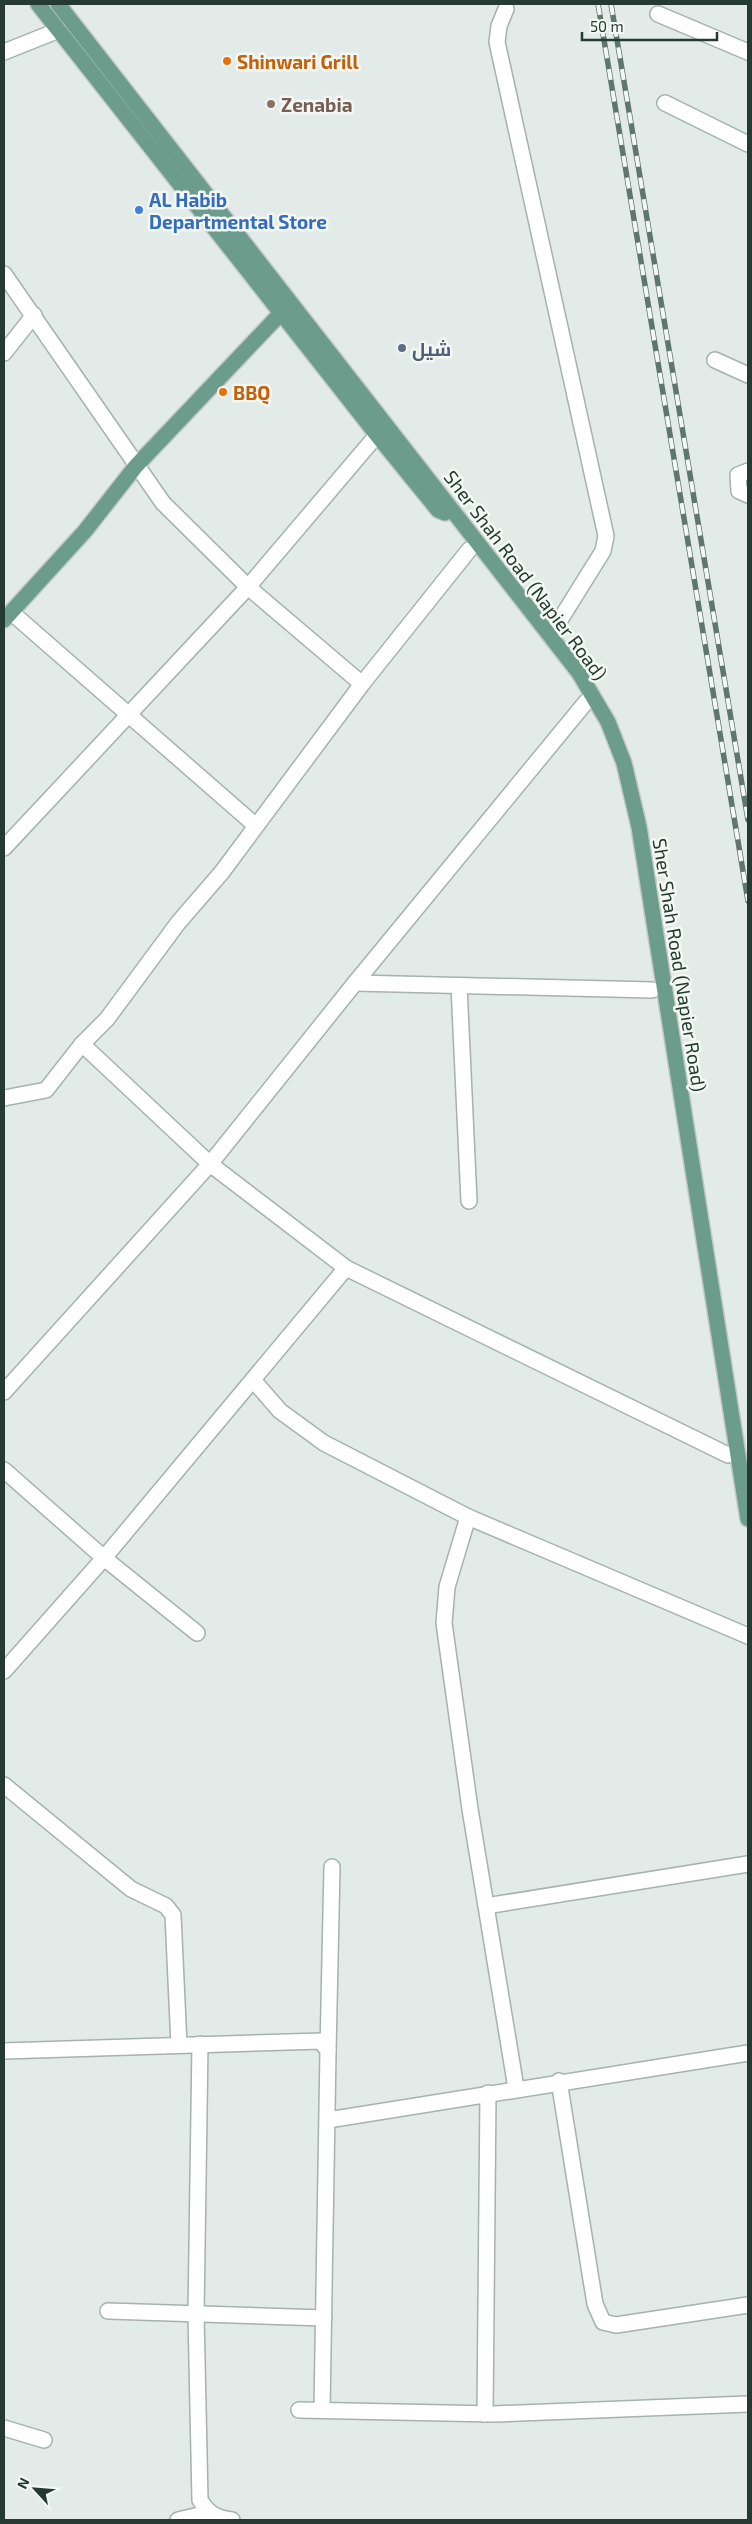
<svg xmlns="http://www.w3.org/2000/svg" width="752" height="2524" font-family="'Exo 2',Cairo,sans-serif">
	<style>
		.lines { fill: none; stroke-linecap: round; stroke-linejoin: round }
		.minor-casing { stroke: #a5b2ad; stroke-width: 18 }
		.major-casing { stroke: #c2c8c6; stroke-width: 18 }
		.minor { stroke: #fff; stroke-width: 15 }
		.major { stroke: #6b9c8c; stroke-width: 15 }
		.rail-casing { stroke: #5f766e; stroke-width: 5.5 }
		.rail { stroke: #f3f8f5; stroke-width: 4; stroke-dasharray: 11; stroke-linecap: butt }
		.food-dot { fill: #e8710a; stroke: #f3f8f5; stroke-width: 2 }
		.education-dot { fill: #8d6e63; stroke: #f3f8f5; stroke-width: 2 }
		.shop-dot { fill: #3f7fe0; stroke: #f3f8f5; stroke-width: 2 }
		.service-dot { fill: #5c6f8a; stroke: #f3f8f5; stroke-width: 2 }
		.labels { text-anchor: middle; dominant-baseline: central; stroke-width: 5; stroke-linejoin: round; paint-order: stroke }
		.food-label { font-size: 19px; font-weight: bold; fill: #c56008; stroke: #f3f8f5; text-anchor: start }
		.education-label { font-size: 19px; font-weight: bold; fill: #785e54; stroke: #f3f8f5; text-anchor: start }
		.shop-label { font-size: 19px; font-weight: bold; fill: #366cbe; stroke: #f3f8f5; text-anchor: start }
		.service-label { font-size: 19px; font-weight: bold; fill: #4e5e75; stroke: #f3f8f5; text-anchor: start }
		.street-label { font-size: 19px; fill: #243a33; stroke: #f3f8f5 }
	</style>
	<rect width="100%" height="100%" fill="#e2ebe7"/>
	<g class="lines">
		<g class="minor-casing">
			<g id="minor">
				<polyline points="506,9 499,26 497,42 606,536 603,551 550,636"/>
				<polyline points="658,14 748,52"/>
				<polyline points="4,52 59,30"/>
				<polyline points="665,103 748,144"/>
				<polyline points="4,274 163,503 248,587 362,684"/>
				<polyline points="4,353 34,315"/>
				<polyline points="715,360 748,375"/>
				<polyline points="748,471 738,475 739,491 748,495"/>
				<polyline points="11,612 255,825"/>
				<polyline points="4,848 248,587 377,435"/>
				<polyline points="355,983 652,990"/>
				<polyline points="459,986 469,1201"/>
				<polyline points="82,1044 210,1164 346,1268 728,1455"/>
				<polyline points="4,1098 46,1090 82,1044 107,1019 178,923 222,872 362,684 469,550"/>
				<polyline points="253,1380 280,1411 324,1443 468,1517 748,1636"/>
				<polyline points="4,1392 210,1164 355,983 586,702"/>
				<polyline points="4,1470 104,1558 197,1633"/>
				<polyline points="468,1517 447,1587 444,1623 470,1809 516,2088"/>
				<polyline points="4,1671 104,1558 346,1268"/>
				<polyline points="4,1785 131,1889 166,1906 173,1915 179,2045"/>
				<polyline points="486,1906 748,1864"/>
				<path d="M200 2044 196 2315 200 2500C208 2513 215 2518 232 2520"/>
				<polyline points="4,2051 321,2041 328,2051 322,2410"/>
				<polyline points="328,2051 332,1867"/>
				<polyline points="559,2081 595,2304 603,2322 616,2325 748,2305"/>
				<polyline points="328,2120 748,2053"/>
				<polyline points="108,2311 324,2318"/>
				<polyline points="299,2410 494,2414 748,2404"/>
				<polyline points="485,2414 488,2093"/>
				<polyline points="4,2428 44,2440"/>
				<polyline points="178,2520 208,2513"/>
			</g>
		</g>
		<g class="major-casing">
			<g id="major">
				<polyline points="38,4 377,435 438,510 445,513"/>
				<polyline points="58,4 579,673 608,722 624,763 639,827 748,1519"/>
				<polyline points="4,620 85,531 136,466 282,312"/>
			</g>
		</g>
		<use href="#minor" class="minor"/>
		<use href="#major" class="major"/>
		<g class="rail-casing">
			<g id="rail">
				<polyline points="598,4 748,901"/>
				<polyline points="611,4 748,820"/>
			</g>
		</g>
		<use href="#rail" class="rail"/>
	</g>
	<g class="food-dot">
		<circle cx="227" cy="61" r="5"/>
		<circle cx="223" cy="392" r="5"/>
	</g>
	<circle class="education-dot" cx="271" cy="104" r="5"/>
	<circle class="shop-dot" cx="139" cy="210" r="5"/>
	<circle class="service-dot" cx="402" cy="348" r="5"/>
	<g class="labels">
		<g class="food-label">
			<text x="237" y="61">Shinwari Grill</text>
			<text x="233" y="392">BBQ</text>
		</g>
		<g class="education-label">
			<text x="281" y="104">Zenabia</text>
		</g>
		<g class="shop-label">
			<text x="149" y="199">AL Habib<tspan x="149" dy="22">Departmental Store</tspan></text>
		</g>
		<g class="service-label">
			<text x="412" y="348">شیل</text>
		</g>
		<g class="street-label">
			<text transform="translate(526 575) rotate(53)">Sher Shah Road (Napier Road)</text>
			<text transform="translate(680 965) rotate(81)">Sher Shah Road (Napier Road)</text>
		</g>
	</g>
	<rect width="752" height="2524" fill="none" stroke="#243a33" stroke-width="10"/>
	<g transform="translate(35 2489) rotate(296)" stroke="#f3f8f5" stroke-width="4" paint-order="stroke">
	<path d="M0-4L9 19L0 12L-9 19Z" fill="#243a33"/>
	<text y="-8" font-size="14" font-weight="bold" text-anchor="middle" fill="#243a33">N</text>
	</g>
	<path d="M582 32v8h135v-8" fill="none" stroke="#243a33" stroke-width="2.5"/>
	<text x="590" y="32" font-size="15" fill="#243a33" stroke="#f3f8f5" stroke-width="4" paint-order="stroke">50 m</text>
</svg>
